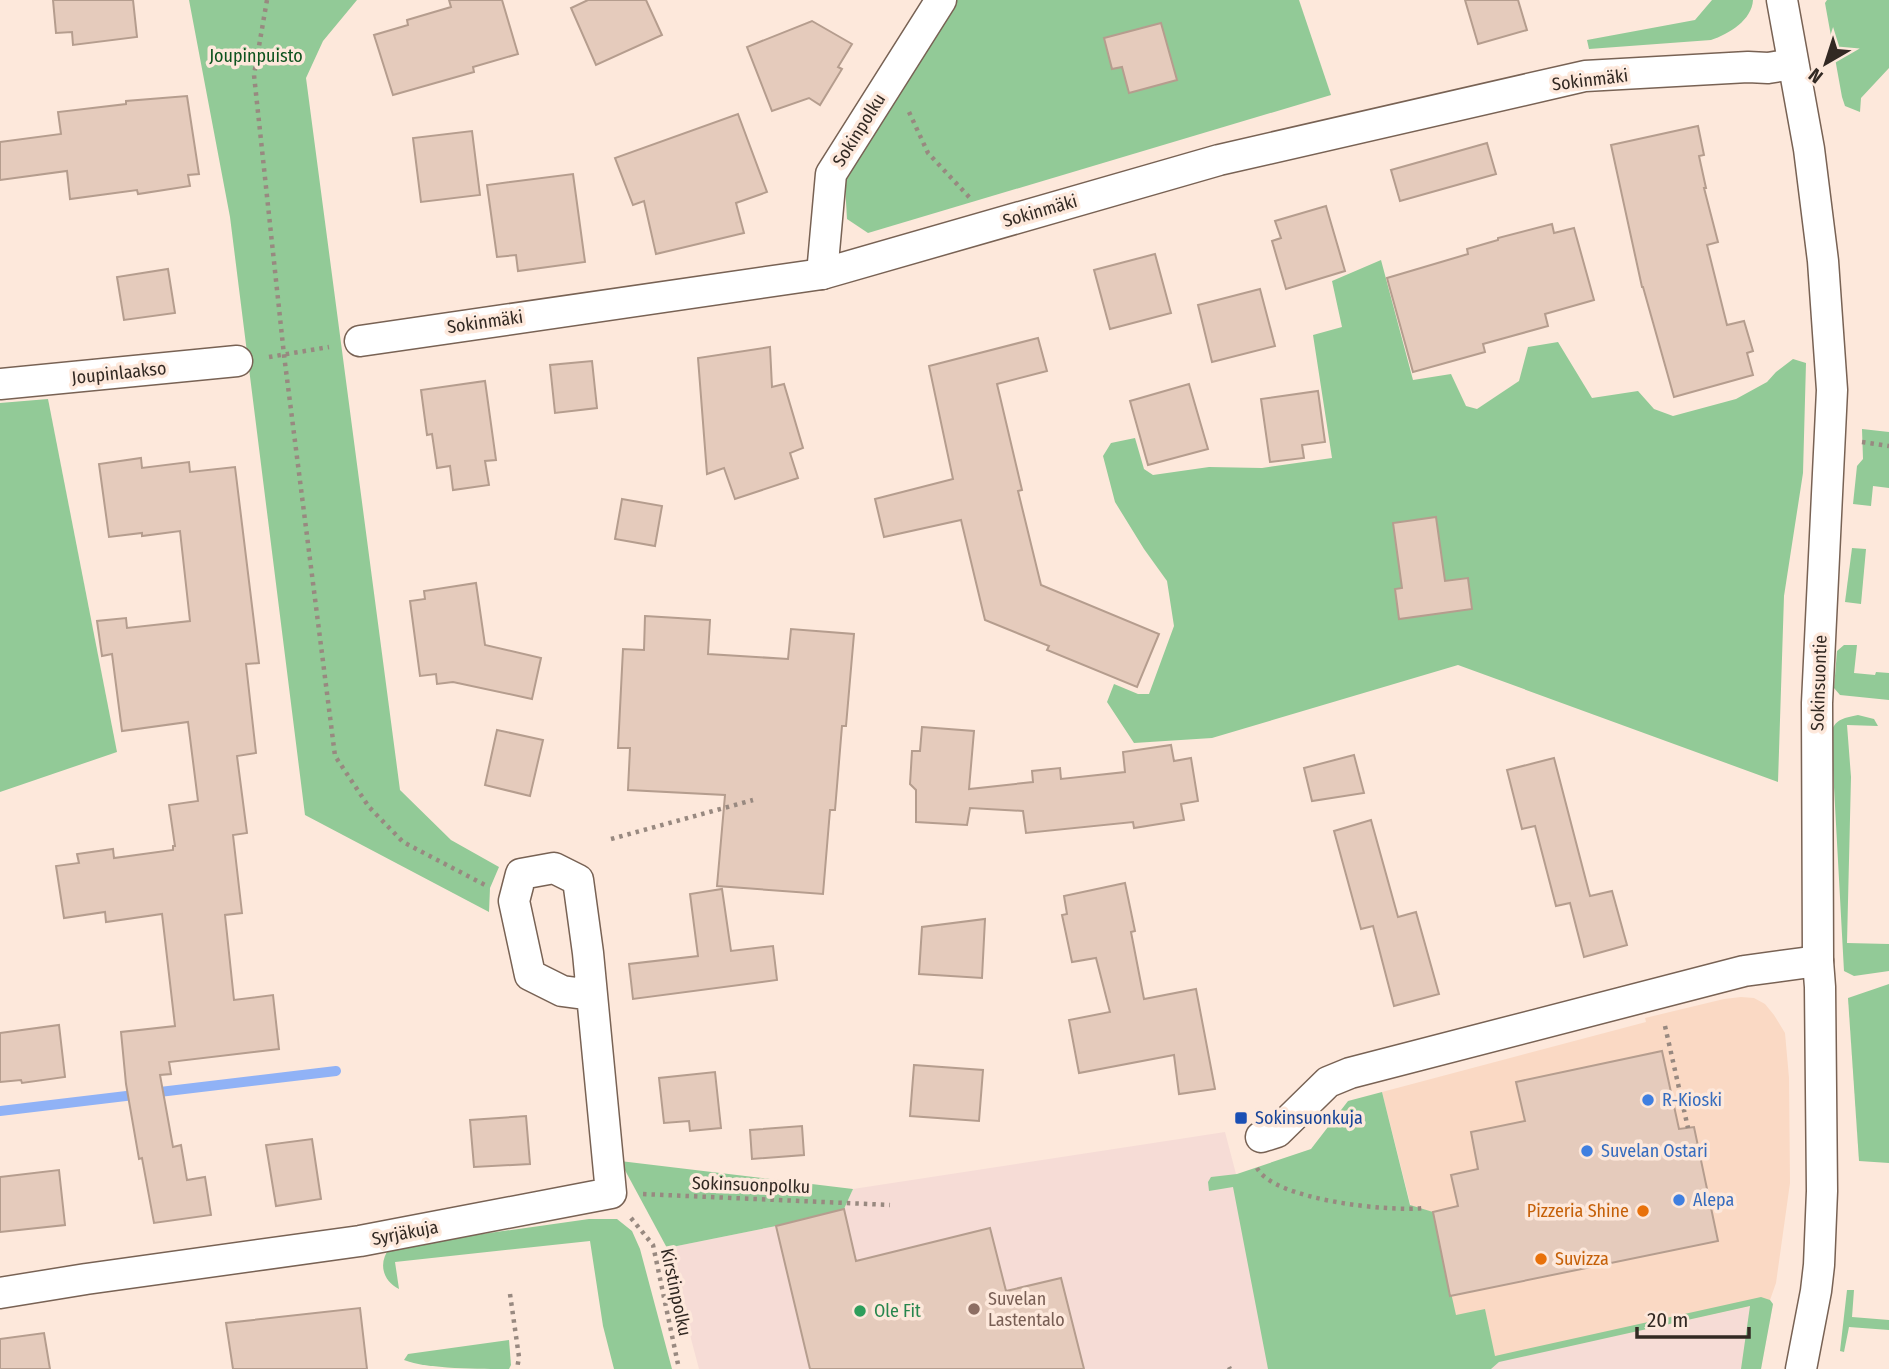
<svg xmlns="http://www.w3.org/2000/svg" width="1889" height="1369" font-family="'Fira Sans Condensed',sans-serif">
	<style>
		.built { fill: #fad9c4 }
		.education { fill: #f6dcd6 }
		.green { fill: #92ca97 }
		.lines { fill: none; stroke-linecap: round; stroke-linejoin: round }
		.stream { stroke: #90b2f6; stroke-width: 10 }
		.building { fill: #e5cbbc; stroke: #b59d8e; stroke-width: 2 }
		.minor-casing { stroke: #786254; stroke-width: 33 }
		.path { stroke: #988980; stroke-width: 4.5; stroke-dasharray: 3.5 5; stroke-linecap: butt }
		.minor { stroke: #fff; stroke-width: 30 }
		.shop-dot { fill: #3f7fe0; stroke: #fde8db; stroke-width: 2.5 }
		.transit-dot { fill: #1a4fb4; stroke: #fde8db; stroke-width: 2.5 }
		.food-dot { fill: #e8710a; stroke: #fde8db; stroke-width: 2.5 }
		.education-dot { fill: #8d6e63; stroke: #fde8db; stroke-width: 2.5 }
		.leisure-dot { fill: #2e9e5b; stroke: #fde8db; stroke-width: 2.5 }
		.labels { text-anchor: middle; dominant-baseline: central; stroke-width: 7; stroke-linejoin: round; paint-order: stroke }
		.park-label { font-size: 18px; fill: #0d531e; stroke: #fde8db }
		.street-label { font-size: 18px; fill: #322923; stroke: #fde8db }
		.shop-label { font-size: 18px; fill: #366cbe; stroke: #fde8db; text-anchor: start }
		.transit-label { font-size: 18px; fill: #164399; stroke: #fde8db; text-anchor: start }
		.food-label { font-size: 18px; fill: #c56008; stroke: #fde8db; text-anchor: end }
		.education-label { font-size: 18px; fill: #785e54; stroke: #fde8db; text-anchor: start }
		.leisure-label { font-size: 18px; fill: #27864d; stroke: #fde8db; text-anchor: start }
	</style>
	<rect width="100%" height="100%" fill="#fde8db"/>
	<polygon class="built" points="1741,997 1754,998 1765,1004 1774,1015 1785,1033 1789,1078 1790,1183 1776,1283 1770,1300 1751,1306 1509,1360 1463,1369 1452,1369 1382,1092 1646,1022 1645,1018 1724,999"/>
	<g class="education">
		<polygon points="1225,1132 1236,1174 1279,1369 699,1369 667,1248 776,1226 844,1210 853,1189"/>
		<polygon points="1773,1304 1761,1369 1463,1369 1751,1306"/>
	</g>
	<g class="green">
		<polygon points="189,0 357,0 323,41 306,78 400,790 451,840 499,867 490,888 489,912 305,815 230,217"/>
		<polygon points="957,0 1299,0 1331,95 868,233 847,219 845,185 851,163"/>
		<path d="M1712 0H1753C1752 20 1729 34 1711 40L1589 49 1587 40 1695 20Z"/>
		<polygon points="1827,0 1889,0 1889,68 1861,98 1860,112 1845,106 1842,97 1825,3"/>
		<polygon points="1381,260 1413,380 1451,374 1466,406 1477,409 1519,381 1528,347 1558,342 1592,398 1638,391 1654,409 1673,416 1736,399 1767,382 1776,372 1793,359 1806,363 1803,473 1784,596 1778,782 1458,665 1212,738 1134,743 1107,702 1114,684 1138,694 1149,694 1174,626 1167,581 1144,549 1115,502 1103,456 1111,443 1135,438 1144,469 1153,475 1209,467 1262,468 1332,458 1313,335 1342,327 1332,281"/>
		<polygon points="48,399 117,752 0,792 0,403"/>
		<polygon points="1862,429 1889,432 1889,488 1873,486 1871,506 1853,504 1857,466 1863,459"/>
		<polygon points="1852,548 1866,549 1861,604 1845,602"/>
		<polygon points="1844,645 1857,645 1854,673 1875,675 1876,672 1889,673 1889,700 1840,695 1834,688 1837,651"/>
		<path d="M1858 715 1874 719 1878 726 1847 725 1851 777 1847 943 1889 944V971L1854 976 1844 971 1831 732C1836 718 1845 718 1858 715Z"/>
		<polygon points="1889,984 1889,1163 1859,1161 1848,998"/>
		<polygon points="1382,1092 1410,1205 1433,1212 1456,1315 1485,1309 1495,1356 1761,1297 1770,1300 1773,1304 1761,1369 1741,1369 1750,1306 1499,1362 1491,1369 1268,1369 1233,1187 1209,1191 1208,1182 1211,1177 1237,1174 1311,1149 1348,1101"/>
		<polygon points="620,1161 853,1189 844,1209 776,1226 667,1248"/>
		<path d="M589 1219H617L632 1231 640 1249 672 1369H614L603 1326 590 1241 395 1262 399 1289C382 1280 378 1263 390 1247Z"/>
		<polygon points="1847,1290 1854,1290 1852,1317 1889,1320 1889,1330 1849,1327 1844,1352 1840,1351"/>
		<path d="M509 1340 511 1365 509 1369C482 1369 426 1369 404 1360L408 1354Z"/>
	</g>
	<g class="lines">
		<polyline class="stream" points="0,1111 336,1071"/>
	</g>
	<g class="building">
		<polygon points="53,0 133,0 137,37 73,45 72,32 56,33"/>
		<polygon points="449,0 502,0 518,54 473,67 474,72 393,95 374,35 408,25 407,20 451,7"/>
		<polygon points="588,0 646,0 662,35 596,65 571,8"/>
		<polygon points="1465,0 1518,0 1527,30 1478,44"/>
		<polygon points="812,21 852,44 838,67 842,69 820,105 809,98 772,111 747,47"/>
		<polygon points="1161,23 1177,80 1129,93 1122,67 1112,69 1104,38"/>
		<polygon points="187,96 199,174 188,175 190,186 138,194 137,190 70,199 67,171 0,180 0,142 61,134 58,112 126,104 126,101"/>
		<polygon points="738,114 767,192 736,203 744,233 656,254 644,201 633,205 615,158"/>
		<polygon points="1698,126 1704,155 1699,156 1706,188 1704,188 1718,242 1707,245 1727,325 1744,321 1753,351 1747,353 1753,375 1674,397 1643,287 1642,287 1611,145"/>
		<polygon points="472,131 480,195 421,202 413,138"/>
		<polygon points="1487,143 1496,174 1400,201 1391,170"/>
		<polygon points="573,174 585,262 518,271 516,255 497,257 487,185"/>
		<polygon points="1326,206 1345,271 1286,289 1272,241 1281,238 1275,221"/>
		<polygon points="1552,224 1554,233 1574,228 1594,300 1545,314 1548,326 1483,344 1485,352 1413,372 1387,278 1468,254 1467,249 1498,240 1498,238"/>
		<polygon points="1155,254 1171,313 1110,329 1094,270"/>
		<polygon points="168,269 175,313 124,320 117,277"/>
		<polygon points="1260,289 1275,346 1212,362 1198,305"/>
		<polygon points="1038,338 1047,371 997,384 1022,490 1018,491 1041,585 1159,634 1137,687 1047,650 1049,646 985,620 961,520 884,537 875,499 953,479 929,366"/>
		<polygon points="770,347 772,387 784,384 803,448 790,453 798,478 735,499 724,468 707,474 698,358"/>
		<polygon points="592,361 597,408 555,413 550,365"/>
		<polygon points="485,381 496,460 485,461 489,485 453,490 450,466 437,468 432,434 427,435 421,390"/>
		<polygon points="1189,384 1208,449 1148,465 1130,401"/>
		<polygon points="1318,391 1325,442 1302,445 1304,458 1270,462 1261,399"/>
		<polygon points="141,458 142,468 189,462 190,472 235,467 259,663 246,664 256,753 237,756 247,833 233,835 242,913 225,915 234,1000 273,995 279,1049 169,1062 171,1074 160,1075 173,1147 181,1145 187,1180 205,1177 211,1215 154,1223 142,1158 139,1159 126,1084 121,1032 175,1026 162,914 106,922 105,912 64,918 56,866 79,863 77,854 113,849 114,858 173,850 173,846 175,846 169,805 198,801 188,722 122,731 112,654 102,656 97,621 126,618 127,628 190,621 180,531 142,536 142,533 109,537 99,464"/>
		<polygon points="622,499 662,506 655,546 615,539"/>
		<polygon points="1436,517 1445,581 1468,578 1472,609 1399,619 1395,589 1402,588 1393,523"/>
		<polygon points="476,583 485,645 541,658 532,699 453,682 437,684 436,674 420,676 410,601 425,599 424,591"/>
		<polygon points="645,616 710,620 708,654 788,659 791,629 854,634 846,726 842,726 835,810 830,810 823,894 717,886 725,795 628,790 630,748 618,748 623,649 644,650"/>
		<polygon points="922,727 974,731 969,789 1033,782 1032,771 1060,768 1061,779 1125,772 1123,752 1171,745 1174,761 1191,758 1198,801 1181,804 1184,820 1134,828 1133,822 1026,833 1023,811 970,808 967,825 916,822 916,790 910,784 912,751 920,751"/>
		<polygon points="497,730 543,740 530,796 485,785"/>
		<polygon points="1354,755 1364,793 1312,801 1304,768"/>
		<polygon points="1554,758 1590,896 1612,891 1627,945 1584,957 1570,903 1556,906 1535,826 1522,829 1507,770"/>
		<polygon points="1371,820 1398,917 1416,912 1439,994 1394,1006 1373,926 1361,929 1334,831"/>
		<polygon points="1125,883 1135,931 1131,932 1144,999 1196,989 1215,1089 1179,1094 1174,1055 1079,1073 1069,1020 1110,1012 1096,958 1072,962 1062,915 1067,914 1064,896"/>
		<polygon points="722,889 731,951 773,946 777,980 633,999 629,964 698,956 690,894"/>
		<polygon points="985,919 982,978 919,974 922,927"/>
		<polygon points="59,1025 65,1077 22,1083 21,1080 0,1082 0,1033"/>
		<polygon points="1662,1051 1679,1129 1694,1127 1718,1241 1450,1296 1433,1212 1458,1206 1451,1175 1478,1169 1471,1132 1525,1121 1516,1082"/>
		<polygon points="914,1065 983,1070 979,1121 910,1116"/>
		<polygon points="715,1072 721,1128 690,1131 689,1121 664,1123 659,1078"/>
		<polygon points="526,1116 530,1164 474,1167 470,1120"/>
		<polygon points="802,1126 804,1155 752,1159 750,1130"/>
		<polygon points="312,1139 321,1199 276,1206 266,1145"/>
		<polygon points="59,1170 65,1225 0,1232 0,1177"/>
		<polygon points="844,1209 856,1261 990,1228 1006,1291 1061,1278 1084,1369 810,1369 776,1226"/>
		<polygon points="360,1308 367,1369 233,1369 226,1323"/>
		<polygon points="44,1333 50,1369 0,1369 0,1339"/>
	</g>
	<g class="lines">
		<g class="minor-casing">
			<g id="minor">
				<polyline points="1782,0 1809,149 1823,261 1832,390 1817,703 1818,961 1820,987 1822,1191 1819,1265 1816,1291 1801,1369"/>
				<polyline points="822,274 831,174 941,0"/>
				<polyline points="360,341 822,274 1219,160 1585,76 1748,67 1768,68 1793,64"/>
				<polyline points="0,384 237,361"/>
				<polyline points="1261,1137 1277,1132 1328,1082 1350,1073 1744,971 1818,961"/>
				<polyline points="0,1293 86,1279 360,1241 611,1193 588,953 578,880 554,868 521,874 514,901 530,975 562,991 592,995"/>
			</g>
		</g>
		<g class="path">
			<polyline points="267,0 254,75 284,355 335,756 369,807 403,842 485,885"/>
			<polyline points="909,112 928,153 970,198"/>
			<polyline points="269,357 329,347"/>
			<polyline points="1862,442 1889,446"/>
			<polyline points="611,839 753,800"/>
			<polyline points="1665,1026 1688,1128"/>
			<path d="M1257 1168C1274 1200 1389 1212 1423 1208"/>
			<polyline points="643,1194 890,1205"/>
			<polyline points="631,1218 653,1245 679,1369"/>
			<polyline points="510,1294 519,1357 517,1369"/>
			<polyline points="1229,1367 1230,1369"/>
		</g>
		<use href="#minor" class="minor"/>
	</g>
	<g class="shop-dot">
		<circle cx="1648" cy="1100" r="7"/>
		<circle cx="1587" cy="1151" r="7"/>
		<circle cx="1679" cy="1200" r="7"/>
	</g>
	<rect class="transit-dot" x="1234" y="1111" width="14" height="14" rx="3.5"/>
	<g class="food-dot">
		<circle cx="1643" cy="1211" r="7"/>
		<circle cx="1541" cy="1259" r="7"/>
	</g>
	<circle class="education-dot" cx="974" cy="1309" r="7"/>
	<circle class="leisure-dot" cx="860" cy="1311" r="7"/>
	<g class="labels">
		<g class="park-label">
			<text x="256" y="56">Joupinpuisto</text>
		</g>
		<g class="street-label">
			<text transform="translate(1590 80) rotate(-7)">Sokinmäki</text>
			<text transform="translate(859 130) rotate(-58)">Sokinpolku</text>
			<text transform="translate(1040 211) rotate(-16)">Sokinmäki</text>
			<text transform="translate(485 322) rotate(-8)">Sokinmäki</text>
			<text transform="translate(119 373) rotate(-6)">Joupinlaakso</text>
			<text transform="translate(1819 683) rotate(-88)">Sokinsuontie</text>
			<text transform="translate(751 1185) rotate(2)">Sokinsuonpolku</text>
			<text transform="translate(405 1233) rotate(-11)">Syrjäkuja</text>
			<text transform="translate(676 1292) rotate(78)">Kirstinpolku</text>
		</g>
		<g class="shop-label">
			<text x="1662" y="1100">R-Kioski</text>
			<text x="1601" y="1151">Suvelan Ostari</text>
			<text x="1693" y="1200">Alepa</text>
		</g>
		<g class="transit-label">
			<text x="1255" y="1118">Sokinsuonkuja</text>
		</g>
		<g class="food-label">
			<text x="1629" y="1211">Pizzeria Shine</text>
			<text x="1555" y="1259" text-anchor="start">Suvizza</text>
		</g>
		<g class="education-label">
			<text x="988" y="1299">Suvelan<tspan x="988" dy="21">Lastentalo</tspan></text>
		</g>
		<g class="leisure-label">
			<text x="874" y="1311">Ole Fit</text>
		</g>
	</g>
	<g transform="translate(1826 63) rotate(219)" stroke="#fde8db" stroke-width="5" paint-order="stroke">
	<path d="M0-5L12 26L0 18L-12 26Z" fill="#322923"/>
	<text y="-10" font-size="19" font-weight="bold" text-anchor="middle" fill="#322923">N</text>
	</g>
	<path d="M1637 1327v10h112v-10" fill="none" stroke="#322923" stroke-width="3.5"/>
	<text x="1647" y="1327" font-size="21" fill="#322923" stroke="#fde8db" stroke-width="5" paint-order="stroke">20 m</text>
</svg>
